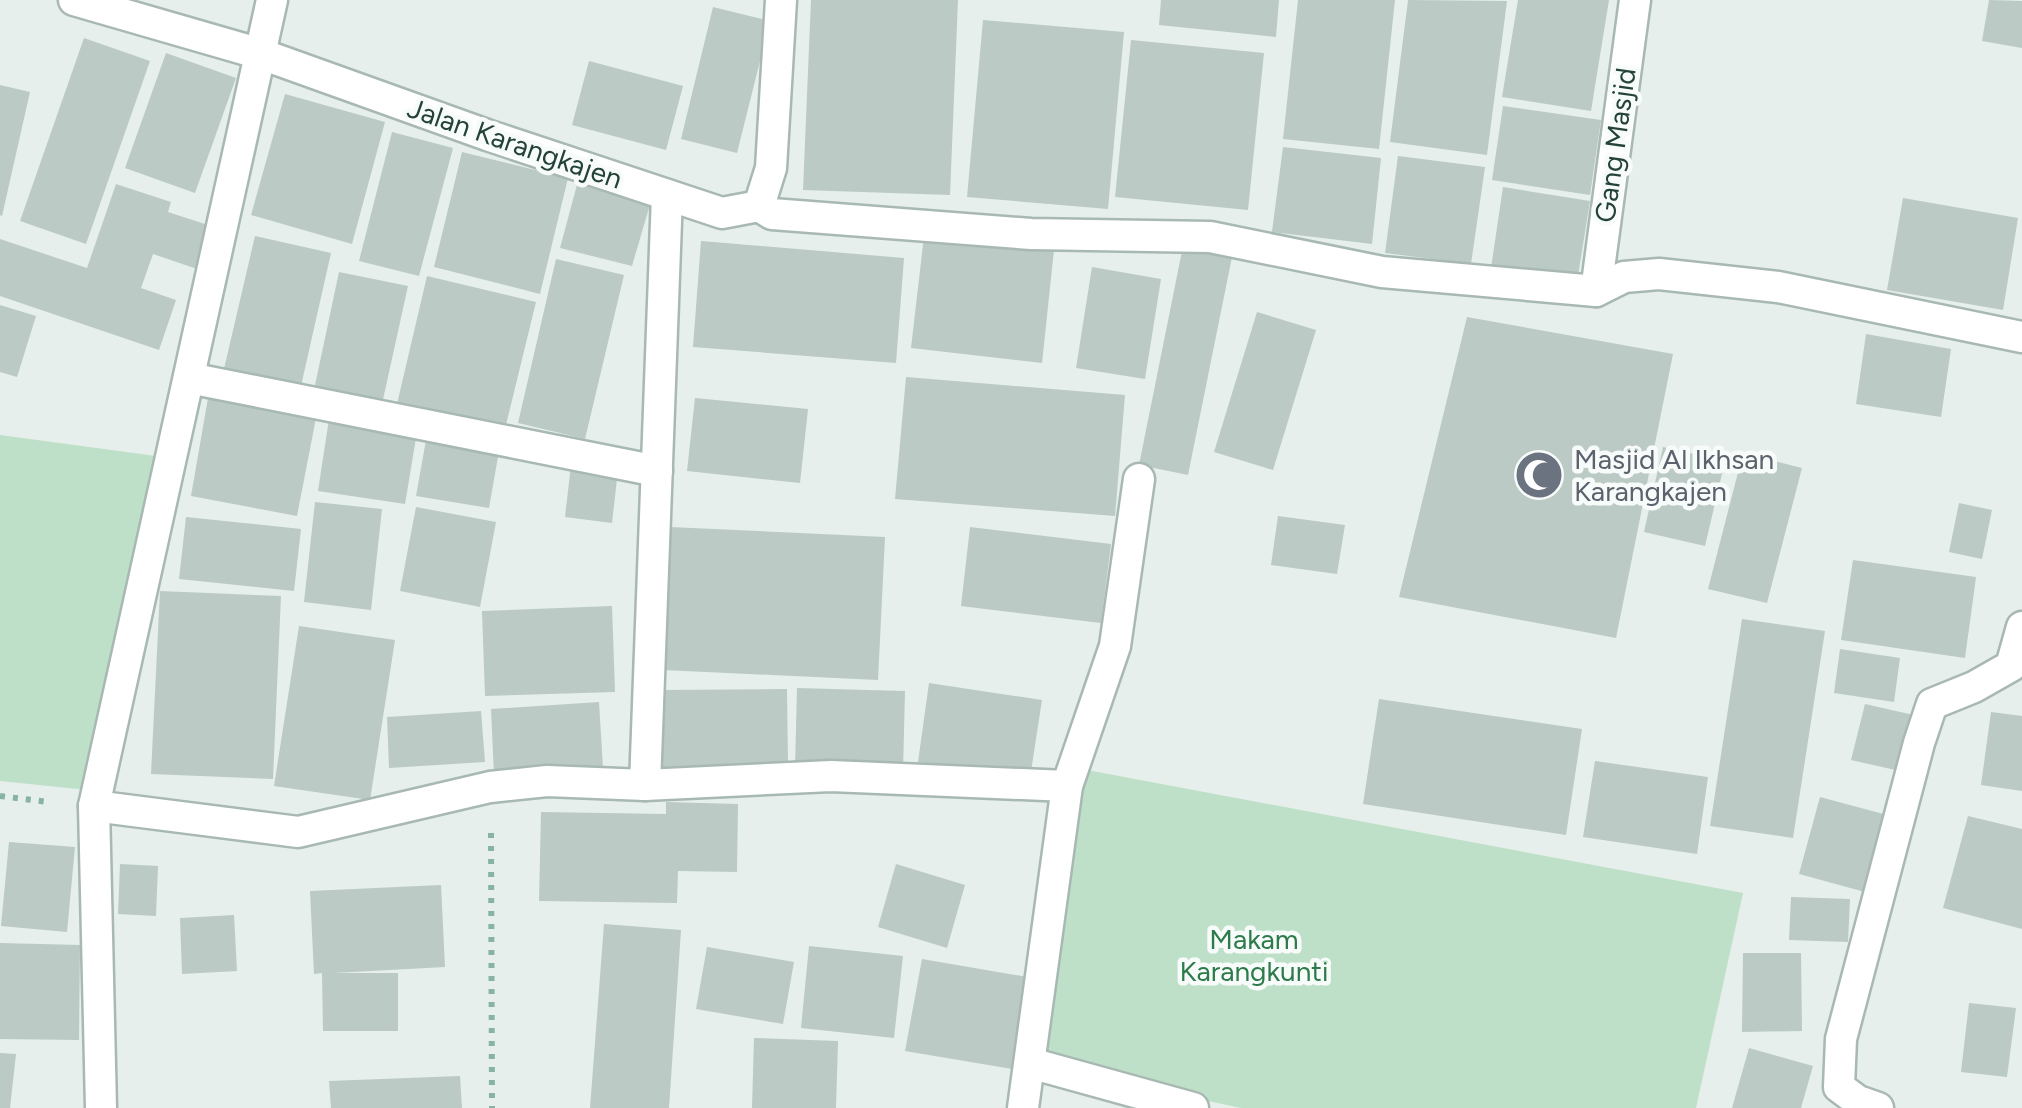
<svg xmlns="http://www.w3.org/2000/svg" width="2022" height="1108" font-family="Figtree,sans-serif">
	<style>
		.green { fill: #bfe0c8 }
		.building { fill: #bbcac4 }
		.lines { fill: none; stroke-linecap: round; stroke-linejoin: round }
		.service-casing { stroke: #a8b8b2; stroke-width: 35 }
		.minor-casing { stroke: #a8b8b2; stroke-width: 35 }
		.path { stroke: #86b3a5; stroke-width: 6; stroke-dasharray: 5 8; stroke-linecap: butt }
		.service { stroke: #fff; stroke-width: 30 }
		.minor { stroke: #fff; stroke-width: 30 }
		.labels { text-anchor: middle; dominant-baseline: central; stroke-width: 9; stroke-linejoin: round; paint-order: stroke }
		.street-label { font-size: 28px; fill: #24423a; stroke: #f7fbf9 }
		.worship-label { font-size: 28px; fill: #5b616d; stroke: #f7fbf9; text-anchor: start }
		.park-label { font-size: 28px; fill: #2d7a4b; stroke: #f7fbf9 }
	</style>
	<rect width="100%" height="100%" fill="#e6efeb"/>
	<g class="green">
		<polygon points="0,435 171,458 97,791 0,781"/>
		<polygon points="1087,770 1743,893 1696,1108 1241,1108 1039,1065"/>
	</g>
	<g class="building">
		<polygon points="811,0 958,0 950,195 803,190"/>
		<polygon points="1161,0 1279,0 1276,37 1159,25"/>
		<polygon points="1298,0 1395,0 1379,149 1283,139"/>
		<polygon points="1408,0 1507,1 1487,155 1390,142"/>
		<polygon points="1518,0 1609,0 1591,111 1502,97"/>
		<polygon points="1989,0 2022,1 2022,48 1982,41"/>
		<polygon points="713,7 770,21 737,153 681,139"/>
		<polygon points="983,20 1124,32 1108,209 967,197"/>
		<polygon points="84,38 150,61 86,244 20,221"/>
		<polygon points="1131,40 1264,53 1248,210 1115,197"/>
		<polygon points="166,53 236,78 195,193 125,168"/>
		<polygon points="589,61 683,86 666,150 572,125"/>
		<polygon points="0,85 30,92 2,216 0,215"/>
		<polygon points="285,94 385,122 352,244 251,215"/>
		<polygon points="1503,106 1601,120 1590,195 1492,180"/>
		<polygon points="392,132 453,148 419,276 359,261"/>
		<polygon points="1283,147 1381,158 1372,244 1272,232"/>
		<polygon points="462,152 568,178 540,294 434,267"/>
		<polygon points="1398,156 1485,167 1471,264 1385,253"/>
		<polygon points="578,181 651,201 632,266 560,248"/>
		<polygon points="116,184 171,202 168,212 214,227 200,270 153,254 141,288 176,300 159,350 0,296 0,239 87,268"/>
		<polygon points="1503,187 1590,201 1577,282 1491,268"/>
		<polygon points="1903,198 2018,218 2003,310 1887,290"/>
		<polygon points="255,236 331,253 301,386 224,369"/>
		<polygon points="924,236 1054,250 1042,363 911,348"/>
		<polygon points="701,241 904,258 896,363 693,347"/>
		<polygon points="1183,246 1232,257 1188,475 1139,465"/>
		<polygon points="556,259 624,275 585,439 518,423"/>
		<polygon points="1092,267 1161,279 1145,379 1076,368"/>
		<polygon points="339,272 408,286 382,404 314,390"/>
		<polygon points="427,276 536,302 505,429 397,404"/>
		<polygon points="0,305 36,316 17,377 0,372"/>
		<polygon points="1257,312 1316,330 1273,470 1214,452"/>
		<polygon points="1467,317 1673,354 1616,638 1399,597"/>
		<polygon points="1866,334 1951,349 1941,417 1856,404"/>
		<polygon points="906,377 1125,395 1115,516 895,499"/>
		<polygon points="208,398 316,418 297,516 191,496"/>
		<polygon points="695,398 808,409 800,483 687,471"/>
		<polygon points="329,419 417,432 405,504 318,491"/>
		<polygon points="426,440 499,451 489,508 416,496"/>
		<polygon points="1663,447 1725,461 1705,546 1644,532"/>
		<polygon points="1743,453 1802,468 1767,603 1708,589"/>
		<polygon points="571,465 618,470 612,523 565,517"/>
		<polygon points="315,502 382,509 371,610 304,602"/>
		<polygon points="1959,503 1992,510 1982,559 1949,552"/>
		<polygon points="416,507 496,522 480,607 400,591"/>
		<polygon points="1278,516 1345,525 1337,574 1271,565"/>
		<polygon points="186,517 301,529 294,591 179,579"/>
		<polygon points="670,527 885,537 878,680 663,670"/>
		<polygon points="970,527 1111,544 1101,623 961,606"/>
		<polygon points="1853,560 1976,577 1965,658 1841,640"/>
		<polygon points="160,591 281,596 273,779 151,774"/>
		<polygon points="612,606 615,692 485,696 482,611"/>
		<polygon points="1742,619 1825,631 1793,838 1710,826"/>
		<polygon points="299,626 395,640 370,800 274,786"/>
		<polygon points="1840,649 1900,658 1894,702 1834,693"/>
		<polygon points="929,683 1042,700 1030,778 918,762"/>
		<polygon points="797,688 905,691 903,772 795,768"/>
		<polygon points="787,689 788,765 662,768 661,690"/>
		<polygon points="1379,699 1582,729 1566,835 1363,804"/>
		<polygon points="599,702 603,768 494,775 491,709"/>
		<polygon points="1865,704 1918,716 1904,772 1851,760"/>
		<polygon points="481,711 485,762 389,768 387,717"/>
		<polygon points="1991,712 2022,716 2022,791 1981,785"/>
		<polygon points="1595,761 1708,777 1697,854 1583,837"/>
		<polygon points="1820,797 1887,815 1865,892 1799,874"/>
		<polygon points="666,802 738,804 737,872 678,871 677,903 539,901 541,812 666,814"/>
		<polygon points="1968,816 2022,829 2022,929 1943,908"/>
		<polygon points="9,842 75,847 67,932 1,926"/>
		<polygon points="120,864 158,866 156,916 118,914"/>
		<polygon points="896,864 965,885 947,948 878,927"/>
		<polygon points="441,885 445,967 334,973 398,973 398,1031 323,1031 322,973 314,974 310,891"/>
		<polygon points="1791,897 1850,899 1848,942 1789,940"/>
		<polygon points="234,915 237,971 182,974 180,918"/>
		<polygon points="604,924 681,930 669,1108 590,1108"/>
		<polygon points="0,943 80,945 79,1040 0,1039"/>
		<polygon points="809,946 903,956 894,1038 801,1028"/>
		<polygon points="707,947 794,962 783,1024 696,1009"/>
		<polygon points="1743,953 1801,953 1802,1031 1742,1032"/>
		<polygon points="922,959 1033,978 1018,1070 905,1051"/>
		<polygon points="1969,1003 2016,1008 2007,1077 1961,1072"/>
		<polygon points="754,1038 838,1041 836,1108 752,1108"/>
		<polygon points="1749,1048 1813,1066 1801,1108 1732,1108"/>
		<polygon points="0,1053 16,1054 10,1108 0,1108"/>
		<polygon points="460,1076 462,1108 331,1108 329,1081"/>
	</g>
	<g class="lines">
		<g class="service-casing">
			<polyline id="service" points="94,806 101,1108"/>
		</g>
		<g class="minor-casing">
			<g id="minor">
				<polyline points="74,0 261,54 487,135 722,213 759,206"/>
				<polyline points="272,0 94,806 298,832 490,787 547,781 645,785 831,776 1067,786"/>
				<polyline points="759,206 772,214 1031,234 1210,237 1382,272 1596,291 1624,277 1659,274 1778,287 2022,337"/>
				<polyline points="759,206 771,168 781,0"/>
				<polyline points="1596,291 1635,0"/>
				<polyline points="189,378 657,471"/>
				<polyline points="645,785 667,195"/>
				<polyline points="1030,1063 1193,1108"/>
				<polyline points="1023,1108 1067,786 1115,646 1139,479"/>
				<polyline points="1878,1108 1858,1101 1839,1087 1841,1039 1919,743 1932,704 1974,687 2011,666 2022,627"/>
			</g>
		</g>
		<g class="path">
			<polyline points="0,796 48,802"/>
			<polyline points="491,833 492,1108"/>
		</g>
		<use href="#service" class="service"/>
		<use href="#minor" class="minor"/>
	</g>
	<defs>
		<g id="mosque-disc" transform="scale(2.5)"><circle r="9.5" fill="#6b7280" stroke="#f7fbf9"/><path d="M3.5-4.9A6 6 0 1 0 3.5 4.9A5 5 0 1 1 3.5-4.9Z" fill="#fff"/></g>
	</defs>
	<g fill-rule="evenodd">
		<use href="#mosque-disc" x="1539" y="475"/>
	</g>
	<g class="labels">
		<g class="street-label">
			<text transform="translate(515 143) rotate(19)">Jalan Karangkajen</text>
			<text transform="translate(1615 145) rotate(-82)">Gang Masjid</text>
		</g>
		<g class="worship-label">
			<text x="1574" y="459">Masjid Al Ikhsan<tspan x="1574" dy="32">Karangkajen</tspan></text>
		</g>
		<g class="park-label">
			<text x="1254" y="939">Makam<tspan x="1254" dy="32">Karangkunti</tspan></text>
		</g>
	</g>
</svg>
